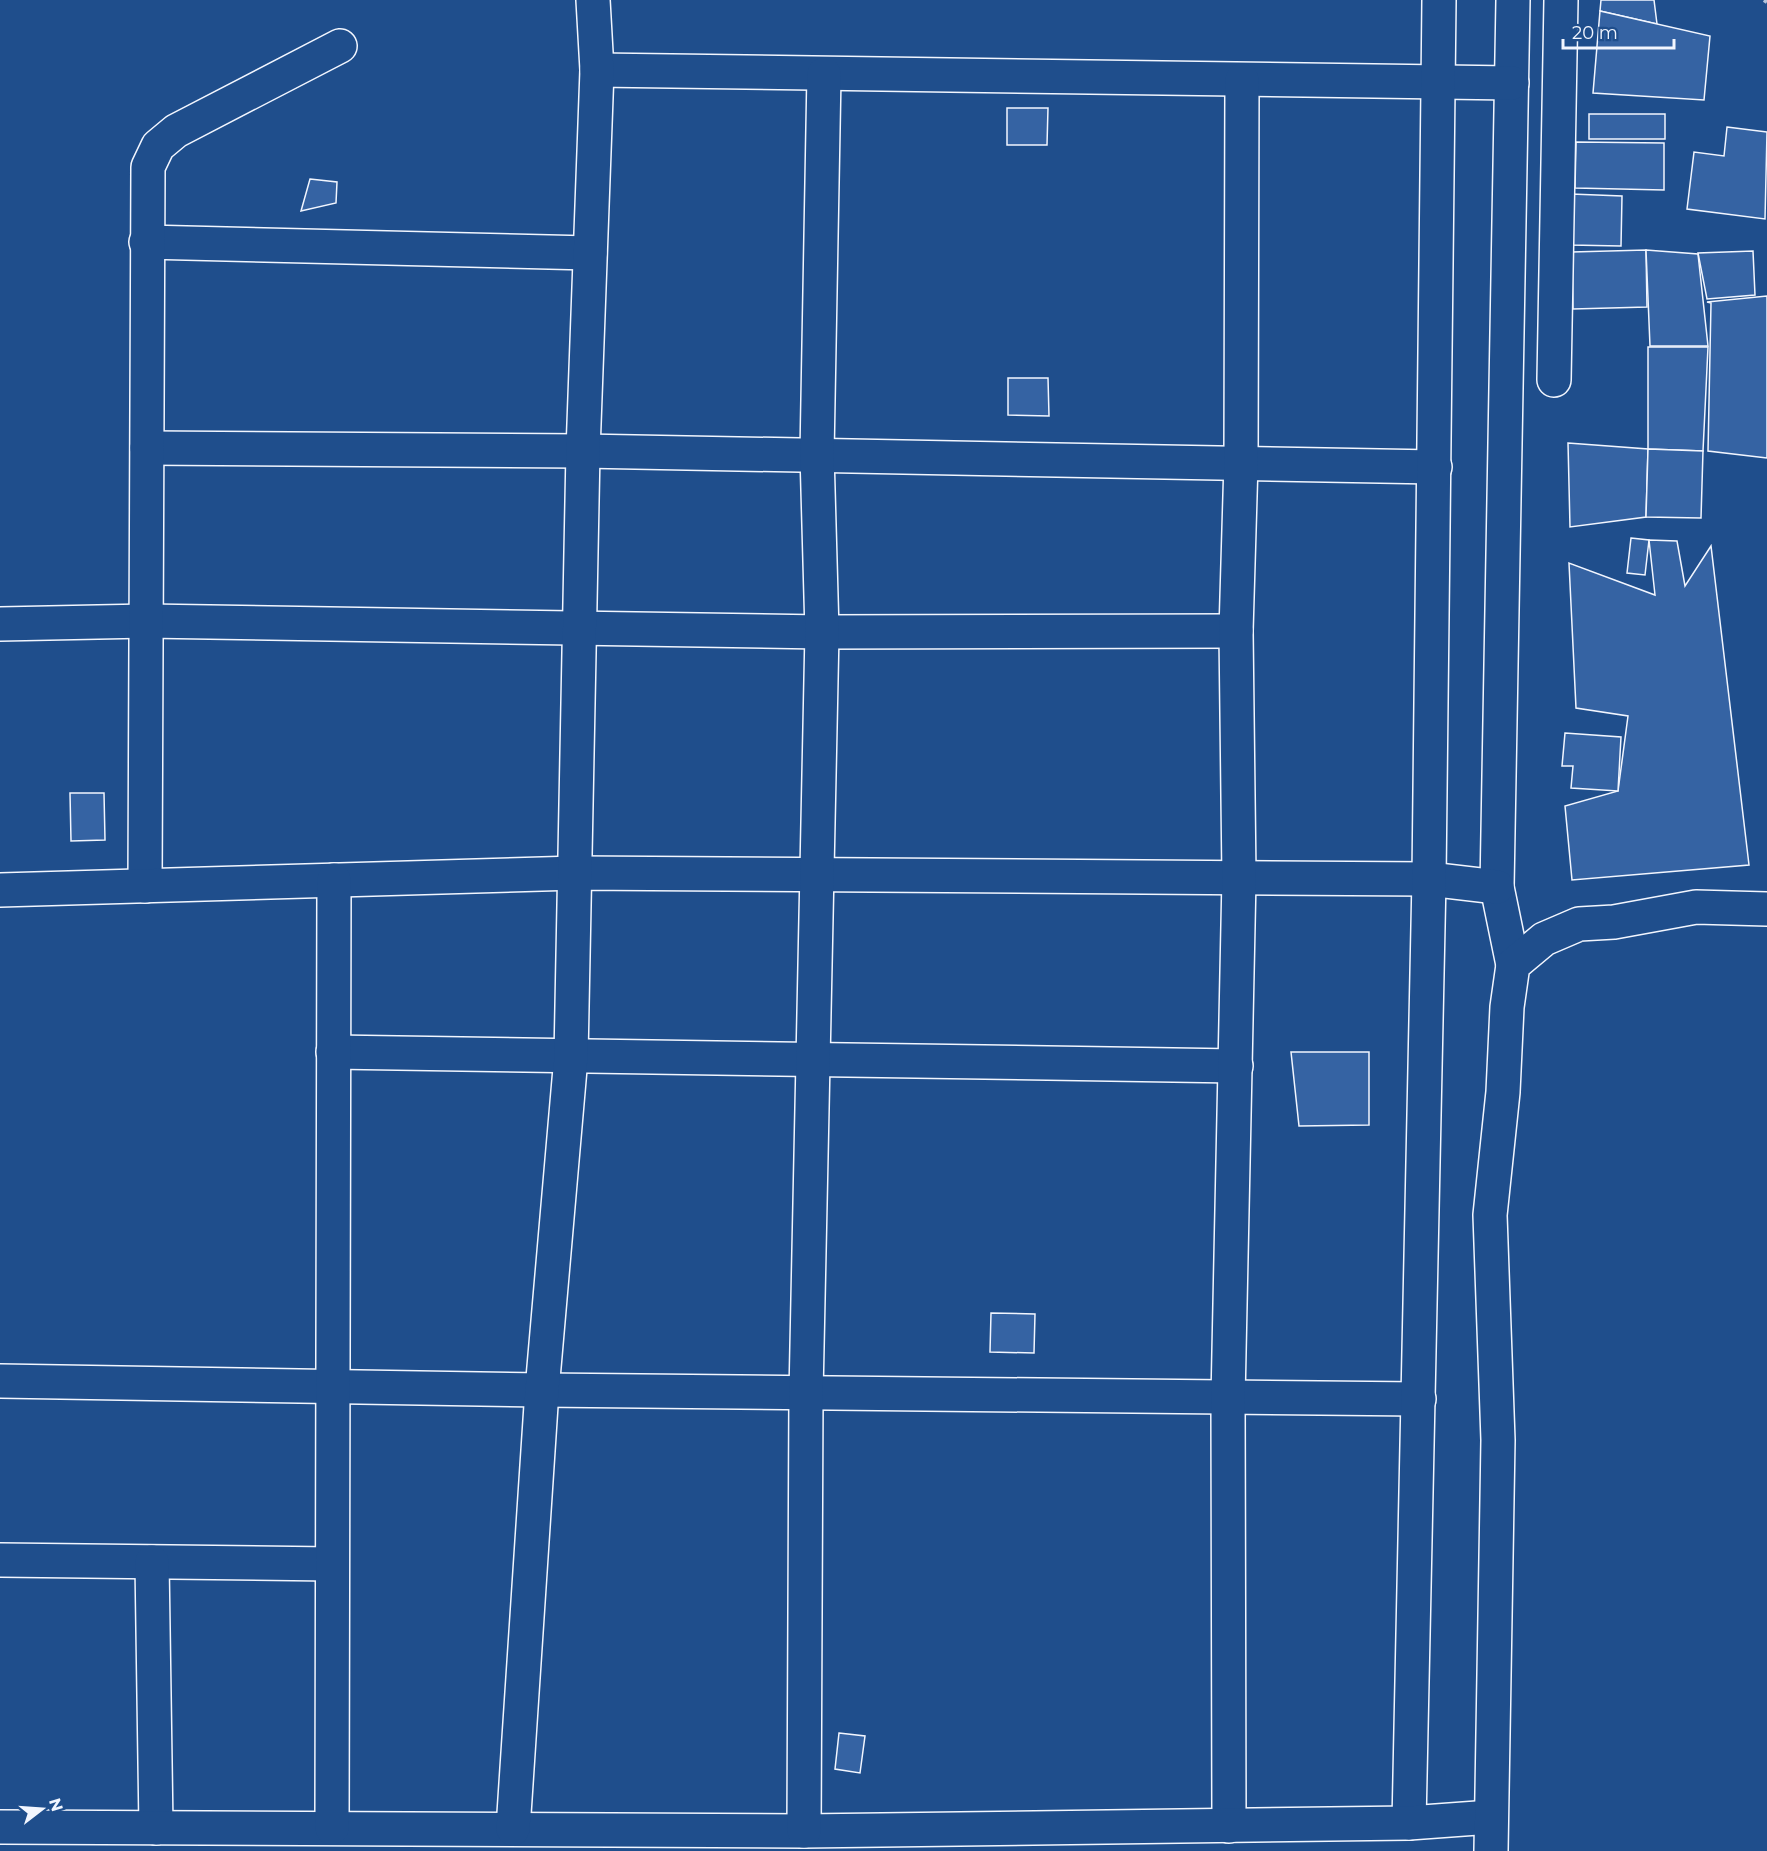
<svg xmlns="http://www.w3.org/2000/svg" width="1767" height="1851" font-family="Montserrat,sans-serif">
	<style>
		.building { fill: #3563a3; stroke: #f2f6ff; stroke-width: 1.5 }
		.lines { fill: none; stroke-linecap: round; stroke-linejoin: round }
		.street-casing { stroke: #f2f6ff; stroke-width: 36 }
		.path { stroke: #b3c4dc; stroke-width: 4; stroke-dasharray: 4.5 3; stroke-linecap: butt }
		.street { stroke: #1f4e8c; stroke-width: 33 }
	</style>
	<rect width="100%" height="100%" fill="#1f4e8c"/>
	<g class="building">
		<polygon points="1601,0 1654,0 1657,24 1600,11"/>
		<polygon points="1600,11 1710,36 1704,100 1593,93"/>
		<polygon points="1007,108 1048,108 1047,145 1007,145"/>
		<rect x="1589" y="114" width="76" height="25"/>
		<polygon points="1727,127 1767,132 1765,219 1687,209 1694,152 1724,156"/>
		<polygon points="1576,142 1664,143 1664,190 1575,188"/>
		<polygon points="310,179 337,182 336,203 301,211"/>
		<polygon points="1571,194 1622,196 1621,246 1570,245"/>
		<polygon points="1646,250 1647,307 1573,309 1572,252"/>
		<polygon points="1646,250 1698,254 1708,346 1650,346"/>
		<polygon points="1753,251 1755,295 1707,299 1698,253"/>
		<polygon points="1767,296 1767,458 1708,451 1711,303 1707,302"/>
		<polygon points="1648,347 1708,347 1703,451 1648,449"/>
		<polygon points="1008,378 1048,378 1049,416 1008,415"/>
		<polygon points="1568,443 1648,449 1646,517 1570,527"/>
		<polygon points="1648,449 1703,451 1701,518 1646,517"/>
		<polygon points="1631,538 1649,540 1645,575 1627,573"/>
		<polygon points="1649,540 1677,541 1685,586 1711,546 1749,865 1572,880 1565,806 1618,791 1628,716 1576,708 1569,563 1655,595"/>
		<polygon points="1565,733 1621,737 1618,791 1571,788 1573,766 1562,766"/>
		<polygon points="70,793 104,793 105,840 71,841"/>
		<polygon points="1291,1052 1369,1052 1369,1125 1299,1126"/>
		<polygon points="991,1313 1035,1314 1034,1353 990,1352"/>
		<polygon points="839,1733 865,1736 860,1773 835,1769"/>
	</g>
	<g class="lines">
		<g class="street-casing">
			<g id="street">
				<polyline points="1513,0 1497,887 1513,965"/>
				<polyline points="597,70 1512,83"/>
				<polyline points="146,242 590,253"/>
				<polyline points="1554,380 1561,0"/>
				<polyline points="147,448 583,451 1435,467"/>
				<polyline points="0,624 147,621 822,632 1236,631"/>
				<polyline points="145,886 148,167 158,146 176,131 340,46"/>
				<polyline points="0,890 576,873 1429,879 1497,887"/>
				<polyline points="333,1052 1236,1066"/>
				<polyline points="0,1381 542,1390 1419,1399"/>
				<polyline points="0,1560 332,1564"/>
				<polyline points="152,1562 156,1828"/>
				<polyline points="1409,1823 1429,879 1439,0"/>
				<polyline points="1229,1826 1228,1399 1239,878 1236,631 1241,462 1242,80"/>
				<polyline points="0,1827 804,1831 1409,1823 1491,1817"/>
				<polyline points="332,1828 334,880"/>
				<polyline points="513,1829 542,1390 571,1057 583,451 597,70 593,0"/>
				<polyline points="804,1831 806,1394 822,632 817,454 824,74"/>
				<polyline points="1491,1851 1498,1440 1490,1215 1503,1092 1507,1007 1513,965 1544,939 1579,924 1614,922 1696,907 1767,909"/>
			</g>
		</g>
		<polyline class="path" points="1764,0 1767,2"/>
		<use href="#street" class="street"/>
	</g>
	<g transform="translate(42 1809) rotate(73)" stroke="#1f4e8c" stroke-width="4.5" paint-order="stroke">
	<path d="M0-4.5L10 22L0 15L-10 22Z" fill="#f2f6ff"/>
	<text y="-9" font-size="16" font-weight="bold" text-anchor="middle" fill="#f2f6ff">N</text>
	</g>
	<path d="M1563 39v9h111v-9" fill="none" stroke="#f2f6ff" stroke-width="3"/>
	<text x="1572" y="39" font-size="18" fill="#f2f6ff" stroke="#1f4e8c" stroke-width="4.5" paint-order="stroke">20 m</text>
</svg>
